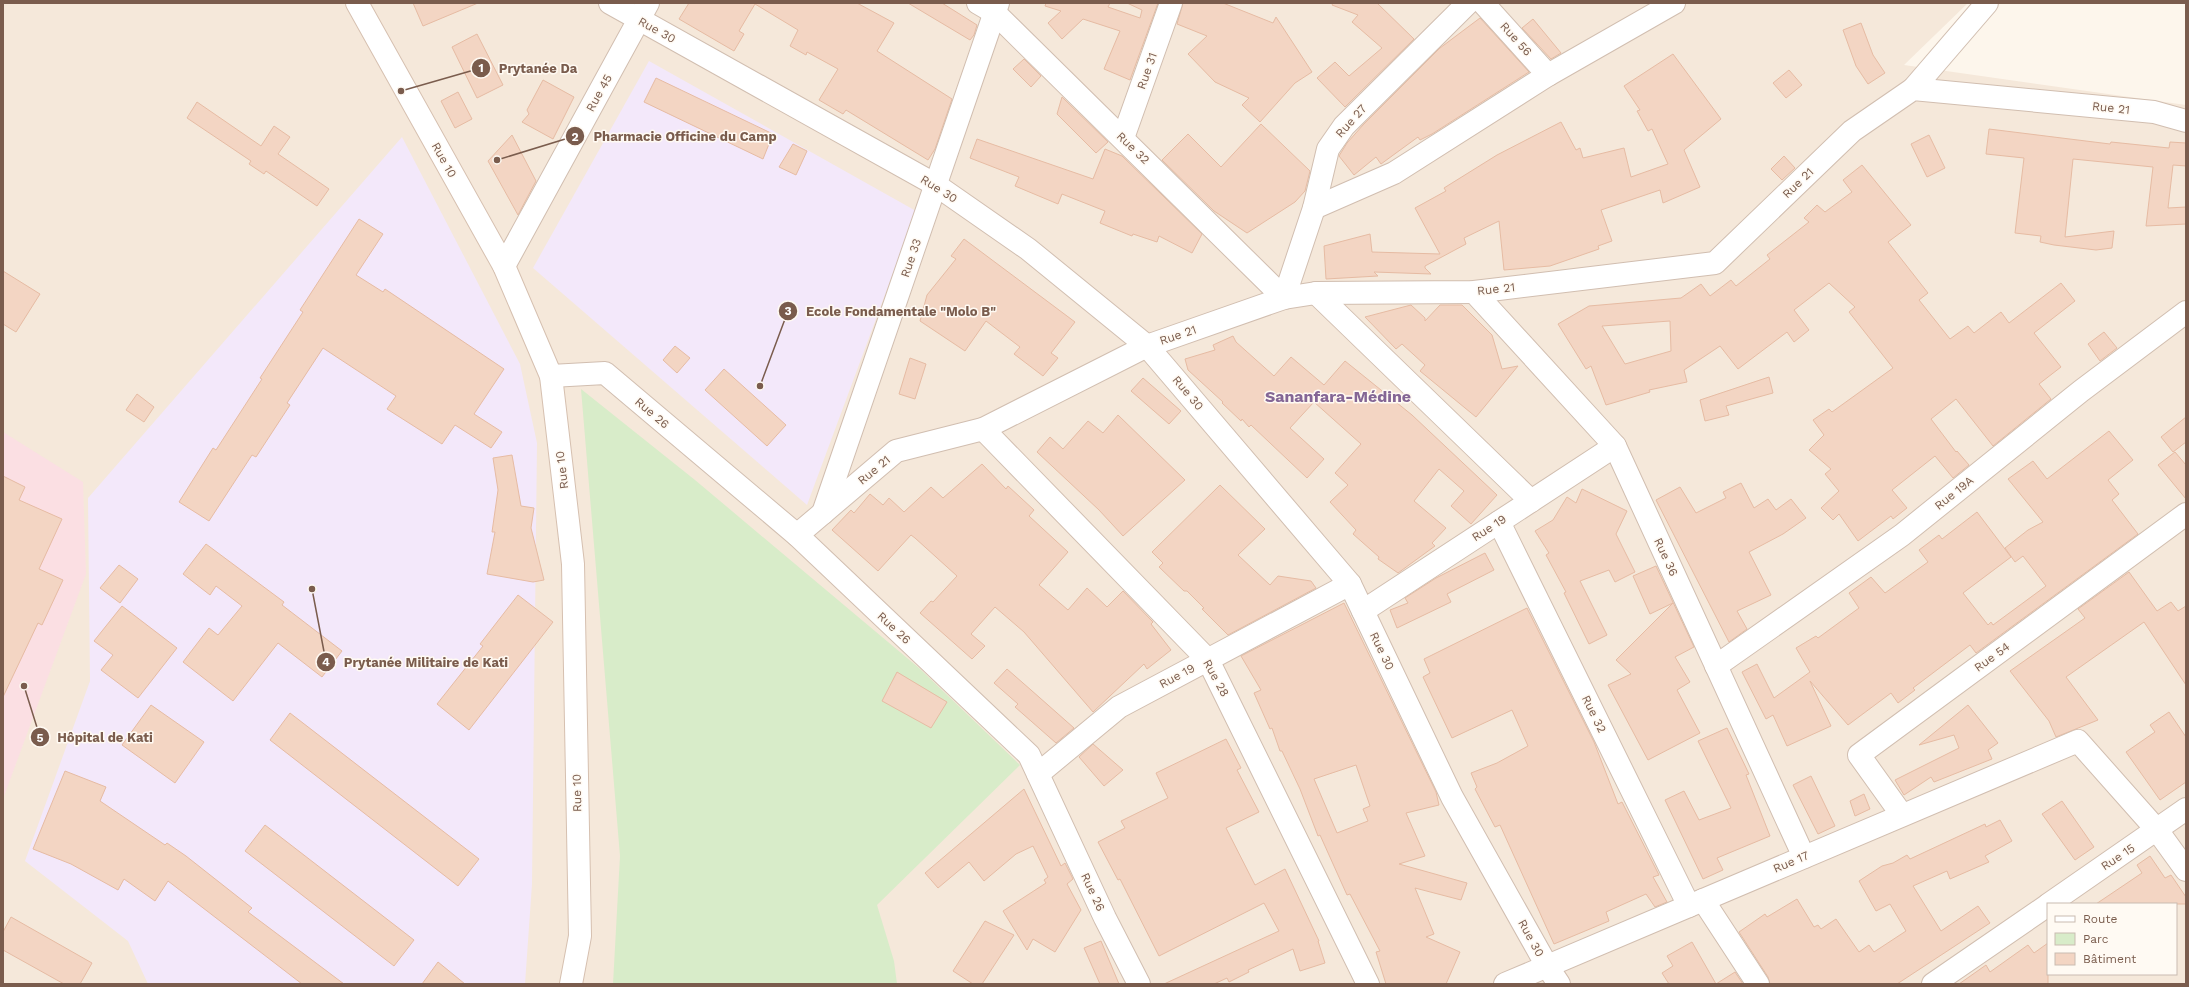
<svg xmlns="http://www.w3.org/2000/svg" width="2189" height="987" font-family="'Work Sans',sans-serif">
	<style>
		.residential { fill: #f5e8da; fill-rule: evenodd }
		.education { fill: #f3e8fa }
		.medical { fill: #fbdfe3 }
		.green { fill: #d8ecc9 }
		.building { fill: #f3d5c3; stroke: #e6bba3; fill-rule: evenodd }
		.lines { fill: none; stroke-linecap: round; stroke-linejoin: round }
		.street-casing { stroke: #d1beb0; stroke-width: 24 }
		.secondary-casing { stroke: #d6c0b0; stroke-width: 24 }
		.street { stroke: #fff; stroke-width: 22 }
		.secondary { stroke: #fff; stroke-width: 22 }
		.labels { text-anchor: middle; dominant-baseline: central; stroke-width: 3; stroke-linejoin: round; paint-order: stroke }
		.street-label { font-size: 12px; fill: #7a5c4d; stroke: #fffaf3 }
		.district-label { font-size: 16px; font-weight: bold; fill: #846695; stroke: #fffaf3 }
		.leader { fill: none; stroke: #7a5c4d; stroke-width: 1.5 }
		.callout-dot { fill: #7a5c4d; stroke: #fffaf3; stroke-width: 1.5 }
		.mark-label { font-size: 12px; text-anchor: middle; font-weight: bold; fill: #fff }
		.callout-label { font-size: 13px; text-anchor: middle; font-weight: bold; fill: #7a5c4d; stroke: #fffaf3; stroke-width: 3; stroke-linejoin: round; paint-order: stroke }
	</style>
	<rect width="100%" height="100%" fill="#fdf6ec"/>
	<path class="residential" d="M3 3H1968L1904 65 2186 105V984H3ZM2048 904H2176V974H2048Z"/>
	<g class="education">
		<polygon points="649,61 916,211 807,505 533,268"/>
		<polygon points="402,137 520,364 537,443 532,884 525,984 148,984 128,941 25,861 90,681 88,498"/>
	</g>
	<polygon class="medical" points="3,432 83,482 86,574 3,799"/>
	<polygon class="green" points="581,389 695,480 919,668 1020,765 877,905 894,961 897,984 613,984 620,856"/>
	<g class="building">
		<polygon points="413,3 478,3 423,26"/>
		<polygon points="689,3 857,3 894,23 877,51 952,99 935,149 928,160 846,110 843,114 819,100 838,69 807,52 806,55 790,46 798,30 755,4 739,31 744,34 734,51 679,19"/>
		<polygon points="908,3 942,3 977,25 974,35 970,40"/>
		<polygon points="1046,3 1110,3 1108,7 1140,18 1142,10 1127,3 1158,3 1130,80 1104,69 1120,31 1083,19 1062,39 1048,23 1061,11 1045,6"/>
		<polygon points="1183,3 1223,3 1273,23 1276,17 1312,72 1295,83 1260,122 1242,105 1249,98 1215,82 1188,54 1207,36 1177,24"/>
		<polygon points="1333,3 1377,3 1414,39 1345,107 1317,78 1335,62 1349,76 1382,48 1352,22 1358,15 1332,5"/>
		<polygon points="1480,18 1529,72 1432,134 1420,140 1418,137 1381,164 1376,157 1354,175 1339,156 1347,143 1363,125 1440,48"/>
		<polygon points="1533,19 1561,53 1551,59 1522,28"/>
		<polygon points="1861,23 1873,55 1885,73 1868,84 1856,66 1843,30"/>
		<polygon points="477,34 503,85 477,98 452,47"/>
		<polygon points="1673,54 1721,119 1684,150 1700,187 1663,203 1660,190 1601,210 1612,241 1598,246 1599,249 1550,266 1504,270 1499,221 1464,238 1466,244 1425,266 1425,268 1431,274 1374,272 1378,276 1326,279 1324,246 1370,234 1372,252 1440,254 1415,208 1446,191 1444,188 1497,155 1561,122 1576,150 1580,148 1583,158 1624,148 1631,177 1668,164 1652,129 1648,131 1637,111 1640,110 1624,86"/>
		<polygon points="1024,59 1041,76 1031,87 1013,69"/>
		<polygon points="1789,70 1802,85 1786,98 1773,83"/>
		<polygon points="656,78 773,134 763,159 644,102"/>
		<polygon points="543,80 574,97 553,139 522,122 529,114 527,110"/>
		<polygon points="458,92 472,119 455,128 441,101"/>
		<polygon points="1062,97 1108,142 1096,153 1057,114"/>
		<polygon points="197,102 261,146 274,126 290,137 278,154 329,189 317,206 266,171 264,174 249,164 251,161 187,118"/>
		<polygon points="1261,124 1310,171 1305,191 1295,202 1247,233 1214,211 1162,160 1188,134 1221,167"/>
		<polygon points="1989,129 2110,144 2111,142 2169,148 2170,142 2186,143 2186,166 2173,165 2168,208 2186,207 2186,224 2146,226 2153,167 2073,159 2065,237 2114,231 2112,248 2096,250 2054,245 2040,242 2041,236 2015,233 2024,158 1986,154"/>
		<polygon points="512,135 536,181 518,215 488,161"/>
		<polygon points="1929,135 1945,168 1927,177 1911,144"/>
		<polygon points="977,139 1093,179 1105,149 1122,156 1202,234 1192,253 1159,236 1157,242 1133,234 1132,236 1100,223 1105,211 1062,194 1058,204 1015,186 1019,177 970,158"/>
		<polygon points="793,144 807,151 796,175 779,167"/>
		<polygon points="1784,156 1795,168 1782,180 1771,169"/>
		<path d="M1862 165 1911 225 1888 242 1928 293 1919 300 1950 339 1968 326 1974 333 2001 312 2009 323 2061 283 2075 301 2034 333 2061 367 2039 384 2051 399 1993 446 1956 399 1931 419 1956 452 1957 451 1969 465 1953 478 1935 456 1892 490 1907 508 1893 519 1891 516 1858 541 1839 514 1833 520 1821 508 1839 491 1825 474 1831 469 1809 450 1824 435 1813 420 1829 409 1832 412 1893 368 1849 312 1855 307 1829 283 1794 310 1809 330 1794 342 1787 332 1738 369 1720 346 1684 370 1687 382 1649 390 1650 392 1606 405 1591 366 1586 369 1558 324 1589 306 1681 298 1701 284 1710 296 1731 280 1736 286 1770 259 1767 255 1809 222 1804 218 1817 205 1825 212 1852 192 1843 180ZM1670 321 1671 351 1625 364 1602 326Z"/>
		<polygon points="359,219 383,234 356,275 383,292 385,289 504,369 474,414 502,432 491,448 455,425 442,444 387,409 396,396 323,348 287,403 290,405 256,457 252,455 209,521 179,502 213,448 216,450 262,379 260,378 303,312 300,310"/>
		<polygon points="964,239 1075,322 1051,353 1058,358 1043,376 1014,354 1020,347 986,321 965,351 920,321 927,295 956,259 951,256"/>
		<polygon points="3,271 40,294 16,332 3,324"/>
		<polygon points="1411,305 1425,318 1425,321 1440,305 1462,305 1492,335 1502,369 1518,366 1476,417 1420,371 1425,365 1402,344 1396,349 1365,317"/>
		<polygon points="2104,332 2117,348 2100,361 2088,344"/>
		<polygon points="1233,336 1236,342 1274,376 1291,357 1324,385 1345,361 1412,415 1497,495 1471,524 1451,506 1464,491 1439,469 1414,501 1446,528 1432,543 1435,546 1398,573 1378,559 1379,557 1353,534 1356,530 1330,502 1348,485 1335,473 1361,444 1314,402 1290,428 1324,459 1307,478 1251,425 1249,427 1242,419 1241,421 1222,403 1223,402 1188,370 1185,359 1215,350 1213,345"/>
		<polygon points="675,346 690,358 677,373 663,360"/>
		<polygon points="910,358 926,364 915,399 899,394"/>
		<polygon points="724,369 786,425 767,446 705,390"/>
		<polygon points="1769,377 1773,393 1726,406 1729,415 1705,421 1700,400"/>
		<polygon points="1143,378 1181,411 1169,424 1131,391"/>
		<polygon points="137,394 154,407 144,422 126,410"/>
		<polygon points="1118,415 1185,480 1123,536 1099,510 1037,452 1050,437 1063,449 1088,421 1103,433"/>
		<polygon points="2186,417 2186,442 2173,452 2161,437"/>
		<polygon points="2109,431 2133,460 2108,480 2119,494 2112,500 2138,534 1976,653 1970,645 1913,688 1915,690 1898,703 1891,693 1848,725 1810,681 1831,726 1787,746 1773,715 1766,719 1742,672 1757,664 1774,698 1810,672 1796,648 1816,636 1818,638 1859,608 1849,593 1871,577 1885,593 1928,562 1919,550 1939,535 1942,539 1977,512 2011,557 1963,593 1988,625 1991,622 1993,625 2046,586 2023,556 2015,562 2005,548 2028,530 2043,522 2008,479 2033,461 2047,479"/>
		<polygon points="2175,452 2186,465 2186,499 2158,465"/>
		<polygon points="512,455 521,506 534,508 531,528 544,580 533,582 487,574 495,532 492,532 498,490 493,458"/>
		<polygon points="982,464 1006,489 1008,486 1034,510 1029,516 1068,552 1039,585 1068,610 1087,588 1107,607 1123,591 1153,622 1151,624 1171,650 1147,669 1144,664 1093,712 1024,632 995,607 971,634 985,646 972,659 920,613 931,601 933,602 957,576 915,538 911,535 878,571 832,530 851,510 854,513 870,494 883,505 889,498 904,512 931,487 943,498"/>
		<polygon points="3,476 25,487 19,500 62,519 39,569 63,580 42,625 38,623 3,697"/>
		<polygon points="1741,483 1754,508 1768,499 1776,510 1791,499 1806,518 1783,534 1749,552 1771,595 1737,611 1747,629 1729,642 1656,500 1680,487 1696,513 1726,498 1723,492"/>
		<polygon points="1220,485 1265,529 1238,555 1270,585 1278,576 1311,581 1316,588 1228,635 1202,609 1204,608 1187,591 1184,591 1159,567 1163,563 1152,552"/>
		<polygon points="1582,489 1627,511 1616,534 1635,572 1615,582 1609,570 1580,581 1607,635 1589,644 1564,593 1566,592 1546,555 1549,553 1535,531 1553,520 1567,497 1576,503"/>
		<polygon points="206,544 284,602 282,605 342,651 322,677 278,643 233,701 183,662 209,628 218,635 242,606 216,586 210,595 183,574"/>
		<polygon points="1485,553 1494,570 1447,594 1451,602 1397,628 1390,610 1408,603 1405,598 1436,578"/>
		<polygon points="119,565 138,579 120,603 100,588"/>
		<polygon points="1656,566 1694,647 1675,657 1690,682 1677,690 1700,733 1648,760 1608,685 1631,674 1616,660 1673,603 1650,614 1633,576"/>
		<polygon points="2129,572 2157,611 2171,602 2178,611 2186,606 2186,685 2144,622 2066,677 2098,720 2056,737 2049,721 2010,671 2085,618 2078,609"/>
		<polygon points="518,595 553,622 469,730 437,704 483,646 480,644"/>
		<path d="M1344 603 1436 792 1439 805 1406 813 1425 856 1399 864 1467 883 1461 900 1415 888 1434 934 1426 937 1460 952 1446 984H1386L1376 952 1380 951 1350 894 1347 895 1320 835 1318 836 1300 789 1282 751H1280L1272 728 1270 729 1254 693 1261 690 1241 656ZM1356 765 1370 806 1363 809 1368 821 1337 833 1314 779Z"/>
		<polygon points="122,606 177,648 138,698 101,670 113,655 94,641"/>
		<polygon points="1527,608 1594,742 1618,804 1622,802 1659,875 1653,877 1667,902 1655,907 1646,894 1606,912 1609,921 1554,944 1500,825 1495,827 1475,789 1477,787 1471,773 1497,763 1528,746 1512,710 1452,738 1423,677 1430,673 1424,659"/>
		<polygon points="1007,669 1031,690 1074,728 1056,743 1015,707 1018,704 994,683"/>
		<polygon points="897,672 947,702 931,728 882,701"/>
		<polygon points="151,705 204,742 175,783 122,745"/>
		<polygon points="1968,705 1998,743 1988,750 1992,759 1934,782 1931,777 1904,795 1895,780 1959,748 1954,735 1919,745"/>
		<polygon points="2169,712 2186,737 2186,782 2160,800 2126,752 2155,732 2150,725"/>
		<polygon points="290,713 479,859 458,886 270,740"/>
		<polygon points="1727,728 1749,774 1746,775 1770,836 1717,858 1723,870 1703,879 1665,800 1684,791 1699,820 1731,808 1698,741"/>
		<polygon points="1226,739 1241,768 1237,770 1259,812 1226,828 1255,885 1285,869 1319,941 1318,941 1325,963 1300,971 1293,949 1248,970 1249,972 1229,982 1227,978 1214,984 1164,984 1279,931 1264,903 1159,956 1120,879 1118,880 1098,842 1125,828 1121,821 1168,798 1156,773"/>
		<polygon points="1093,744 1123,770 1104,786 1079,757"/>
		<polygon points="65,771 106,787 100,801 165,845 167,843 186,856 252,908 248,912 344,984 302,984 168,881 155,901 124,879 118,890 71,864 33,849"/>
		<polygon points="1811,776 1835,826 1818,834 1793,785"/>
		<polygon points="1024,789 1061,866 1065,863 1073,879 1067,884 1081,910 1055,952 1033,939 1027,950 1003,911 1046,883 1044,880 1048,877 1033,846 1016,854 984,881 969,862 938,888 925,873"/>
		<polygon points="1864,794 1870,809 1855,816 1850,801"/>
		<polygon points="2062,801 2094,847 2075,860 2042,814"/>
		<polygon points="2000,820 2012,841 1985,856 1989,862 1950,879 1947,871 1913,886 1941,931 1978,906 1990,923 1897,984 1770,984 1768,977 1739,932 1765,914 1767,917 1797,899 1814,927 1818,925 1821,929 1836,919 1859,952 1869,945 1874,952 1906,931 1890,904 1876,911 1859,881 1882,866 1893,863 1907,855 1910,859 1985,824 1986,827"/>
		<polygon points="265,825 414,940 394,966 245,851"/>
		<polygon points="2150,856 2165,878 2171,875 2186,897 2186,904 2096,904 2142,873 2137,865"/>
		<polygon points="11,917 92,963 80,984 64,984 3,950 3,932"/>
		<polygon points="985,921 1014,935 982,984 973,984 953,971"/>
		<polygon points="1101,941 1119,984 1100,984 1084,948"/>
		<polygon points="1692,942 1716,984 1735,972 1743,984 1669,984 1662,973 1673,966 1667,956"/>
		<polygon points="2048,943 2048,984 1959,984 1986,965 1990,972 2028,945 2034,953"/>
		<polygon points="438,962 465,984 422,984"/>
	</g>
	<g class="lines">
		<g class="street-casing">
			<g id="street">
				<polyline points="610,3 936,185 1028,249 1147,346 1350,584 1452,797 1547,966 1559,984"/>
				<polyline points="978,3 995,13 1284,298 1314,208 1328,149 1344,126 1468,3"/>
				<polyline points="1483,3 1548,75"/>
				<polyline points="1913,89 1987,3"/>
				<polyline points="1123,138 1171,3"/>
				<polyline points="1314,208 1394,173 1548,75 1674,3"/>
				<polyline points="504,266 648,3"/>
				<polyline points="1474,292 1615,446 1804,857"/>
				<polyline points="1316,293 1531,501"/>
				<polyline points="551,376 605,373 797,535 1029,755 1105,918 1139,984"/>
				<polyline points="983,429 1208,660 1368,984"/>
				<polyline points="823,513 998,3"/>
				<polyline points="1499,522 1689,906"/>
				<polyline points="797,535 896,451 983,429 1147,346 1284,298 1316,293 1474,292 1715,263 1852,131 1913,89 2154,112 2186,121"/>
				<polyline points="1363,611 1615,446"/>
				<polyline points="1716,666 1902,535 2081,391 2186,312"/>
				<polyline points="1038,774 1119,707 1350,584"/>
				<polyline points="1902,815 1859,755 2186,514"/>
				<polyline points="1703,900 1758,984"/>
				<polyline points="2049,904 2186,809"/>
				<polyline points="1505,984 2078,741 2157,830 2186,870"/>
				<polyline points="1933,984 2048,905"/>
			</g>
		</g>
		<g class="secondary-casing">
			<polyline id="secondary" points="357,3 504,266 551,376 573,564 580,936 571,984"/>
		</g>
		<use href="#street" class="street"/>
		<use href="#secondary" class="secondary"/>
	</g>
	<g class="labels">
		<g class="street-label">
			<text transform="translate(657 30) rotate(29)">Rue 30</text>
			<text transform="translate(1516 39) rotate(48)">Rue 56</text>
			<text transform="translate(1147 71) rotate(-71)">Rue 31</text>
			<text transform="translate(599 93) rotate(-61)">Rue 45</text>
			<text transform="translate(2111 108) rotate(6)">Rue 21</text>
			<text transform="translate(1351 121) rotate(-48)">Rue 27</text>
			<text transform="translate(1133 148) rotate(44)">Rue 32</text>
			<text transform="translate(444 160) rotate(61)">Rue 10</text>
			<text transform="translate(1798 183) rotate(-44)">Rue 21</text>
			<text transform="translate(939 189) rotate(32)">Rue 30</text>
			<text transform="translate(911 258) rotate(-71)">Rue 33</text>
			<text transform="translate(1496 289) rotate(-6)">Rue 21</text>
			<text transform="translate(1178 335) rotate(-19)">Rue 21</text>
			<text transform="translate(1188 393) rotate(50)">Rue 30</text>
			<text transform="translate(652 413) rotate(40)">Rue 26</text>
			<text transform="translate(562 470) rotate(-97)">Rue 10</text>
			<text transform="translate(874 470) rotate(-40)">Rue 21</text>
			<text transform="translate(1954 493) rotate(-39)">Rue 19A</text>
			<text transform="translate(1489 528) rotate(-33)">Rue 19</text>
			<text transform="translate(1666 557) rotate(65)">Rue 36</text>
			<text transform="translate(894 628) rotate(43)">Rue 26</text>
			<text transform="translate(1382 651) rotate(64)">Rue 30</text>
			<text transform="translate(1992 657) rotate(-36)">Rue 54</text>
			<text transform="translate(1177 676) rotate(-28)">Rue 19</text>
			<text transform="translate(1216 678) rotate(61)">Rue 28</text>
			<text transform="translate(1594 714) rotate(64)">Rue 32</text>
			<text transform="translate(577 793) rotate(-91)">Rue 10</text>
			<text transform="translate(2118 857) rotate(-34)">Rue 15</text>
			<text transform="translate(1791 862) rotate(-23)">Rue 17</text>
			<text transform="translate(1093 892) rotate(65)">Rue 26</text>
			<text transform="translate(1531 938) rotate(61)">Rue 30</text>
		</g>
		<g class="district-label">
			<text x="1338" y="396">Sananfara-Médine</text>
		</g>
	</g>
	<path class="leader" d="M401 91L481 68M497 160L575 136M760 386L788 311M312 589L326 662M24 686L40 737"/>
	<g class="callout-dot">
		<circle cx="401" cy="91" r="4"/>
		<circle cx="497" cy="160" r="4"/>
		<circle cx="760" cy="386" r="4"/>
		<circle cx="312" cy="589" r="4"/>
		<circle cx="24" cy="686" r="4"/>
		<circle cx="481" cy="68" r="10"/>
		<circle cx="575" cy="136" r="10"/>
		<circle cx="788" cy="311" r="10"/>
		<circle cx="326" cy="662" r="10"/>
		<circle cx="40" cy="737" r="10"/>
	</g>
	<g class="mark-label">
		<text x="481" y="72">1</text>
		<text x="575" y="141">2</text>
		<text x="788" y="315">3</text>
		<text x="326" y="666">4</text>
		<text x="40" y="742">5</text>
	</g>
	<g class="callout-label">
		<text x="538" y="73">Prytanée Da</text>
		<text x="685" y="141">Pharmacie Officine du Camp</text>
		<text x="901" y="316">Ecole Fondamentale "Molo B"</text>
		<text x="426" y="667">Prytanée Militaire de Kati</text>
		<text x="105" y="742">Hôpital de Kati</text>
	</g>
	<rect width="2189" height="987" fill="none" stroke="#7a5c4d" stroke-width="8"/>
	<rect x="2047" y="903" width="130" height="72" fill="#fffaf3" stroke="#cabbb1"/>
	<rect x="2055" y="916" width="20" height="6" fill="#ffffff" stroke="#cabbb1"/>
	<text x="2083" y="923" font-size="12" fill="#7a5c4d">Route</text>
	<rect x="2055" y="933" width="20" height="12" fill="#d8ecc9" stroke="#cabbb1"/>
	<text x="2083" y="943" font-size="12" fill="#7a5c4d">Parc</text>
	<rect x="2055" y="953" width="20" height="12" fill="#f3d5c3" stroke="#cabbb1"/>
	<text x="2083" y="963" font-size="12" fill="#7a5c4d">Bâtiment</text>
</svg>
